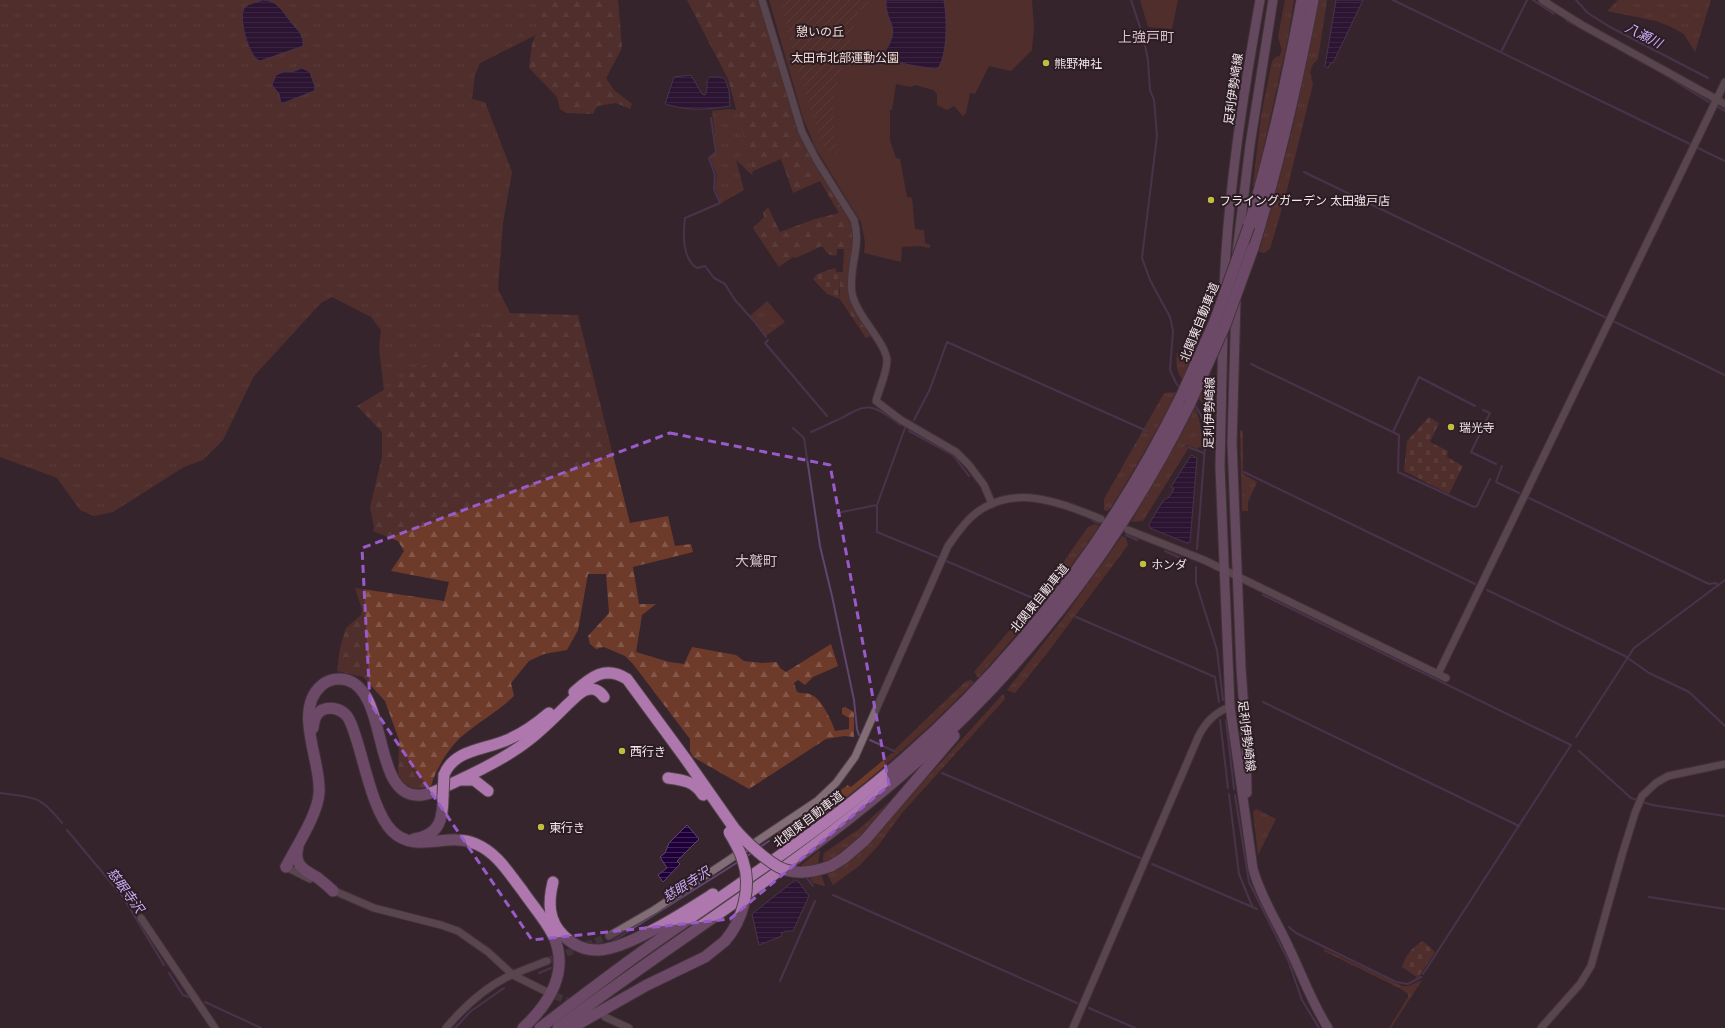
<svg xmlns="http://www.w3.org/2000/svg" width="1725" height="1028" font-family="'Golos Text','Noto Sans JP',sans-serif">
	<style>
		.grass { fill: url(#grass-tufts) }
		.forest { fill: url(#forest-firs) }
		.cemetery { fill: url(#cemetery-stones) }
		.park { fill: #6e3b2b }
		.garden { fill: url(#garden-furrows) }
		.water { fill: url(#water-rules); stroke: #5f456f }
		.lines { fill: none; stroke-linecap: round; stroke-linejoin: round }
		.stream { stroke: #5f456f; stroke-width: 2 }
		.tertiary-tunnel { stroke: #52424a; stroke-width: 7; stroke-dasharray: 7 3.5; stroke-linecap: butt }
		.tertiary-casing { stroke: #504249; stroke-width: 9 }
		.primary-casing { stroke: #504249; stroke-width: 11 }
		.motorway-casing { stroke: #504249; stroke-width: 13 }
		.tertiary { stroke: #826d76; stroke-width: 7 }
		.primary { stroke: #9c7498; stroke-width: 9 }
		.motorway { stroke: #ae78ae; stroke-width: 11 }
		.motorway-bridge-casing { stroke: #504249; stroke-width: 13; stroke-linecap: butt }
		.motorway-bridge { stroke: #ae78ae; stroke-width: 11 }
		.marked { fill: none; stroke: #995bca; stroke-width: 3; stroke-dasharray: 8 5; stroke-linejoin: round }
		.poi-dot { fill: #c0be41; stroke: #2c1c23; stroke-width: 1.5 }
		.labels { text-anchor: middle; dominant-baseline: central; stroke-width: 4; stroke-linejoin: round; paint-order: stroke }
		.park-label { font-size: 12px; fill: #f5ded7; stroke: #2c1c23 }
		.poi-label { font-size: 12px; fill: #f3e7ec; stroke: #2c1c23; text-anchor: start }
		.street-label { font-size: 12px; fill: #f3e7ec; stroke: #2c1c23 }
		.water-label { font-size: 13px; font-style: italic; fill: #ccadf8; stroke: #2c1c23 }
		.quarter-label { font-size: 14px; fill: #d7c0ca; stroke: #2c1c23 }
	</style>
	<defs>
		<pattern id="grass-tufts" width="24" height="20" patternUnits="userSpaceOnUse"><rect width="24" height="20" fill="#6e3b2b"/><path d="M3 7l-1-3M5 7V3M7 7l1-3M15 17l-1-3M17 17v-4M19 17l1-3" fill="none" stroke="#83574a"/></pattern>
		<pattern id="forest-firs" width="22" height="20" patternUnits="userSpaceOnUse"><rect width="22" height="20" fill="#6e3b2b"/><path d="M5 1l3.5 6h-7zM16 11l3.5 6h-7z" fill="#83574a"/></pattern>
		<pattern id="cemetery-stones" width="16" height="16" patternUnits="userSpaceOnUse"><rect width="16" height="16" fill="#6e3b2b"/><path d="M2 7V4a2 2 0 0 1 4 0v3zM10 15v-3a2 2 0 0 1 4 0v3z" fill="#83574a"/></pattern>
		<pattern id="garden-furrows" width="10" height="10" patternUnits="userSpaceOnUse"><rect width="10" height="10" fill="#6e3b2b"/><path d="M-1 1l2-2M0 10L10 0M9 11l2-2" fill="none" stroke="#83574a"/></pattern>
		<pattern id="water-rules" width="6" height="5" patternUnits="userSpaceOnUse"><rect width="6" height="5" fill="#1f003a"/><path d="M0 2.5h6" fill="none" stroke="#402557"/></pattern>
	</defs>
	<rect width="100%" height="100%" fill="#36252d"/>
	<g class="grass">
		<polygon points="0,0 548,0 541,28 534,36 480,63 475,75 472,99 485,102 512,172 503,223 498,289 526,345 388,426 379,348 381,330 371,317 332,297 321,303 254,376 223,440 203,460 184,467 113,512 94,516 80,510 57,478 0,457"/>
		<polygon points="1285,0 1294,0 1288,38 1255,186 1253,185 1261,116 1272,61 1277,56 1279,57 1282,50 1278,37"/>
		<polygon points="1319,0 1327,0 1318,59 1313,64 1310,72 1313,84 1285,198 1270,249 1264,253 1259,252 1292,131"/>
		<polygon points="1618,0 1711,0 1695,52 1684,34 1669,26 1656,21 1607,11"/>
		<polygon points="729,109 737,110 753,171 752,175 736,160 744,190 721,203 715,187 717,175 710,158 717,152 712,111"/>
		<polygon points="920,230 924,230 925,243 931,245 929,248 920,246"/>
		<polygon points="767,301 785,322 766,336 750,316"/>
		<path d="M1177 353 1195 354 1183 380C1176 372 1176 363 1177 353Z"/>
		<polygon points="1211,370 1210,409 1208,410 1198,398"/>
		<path d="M1177 392C1156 432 1134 471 1110 509L1107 511 1104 510V499L1164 393Z"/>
		<path d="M1195 408C1201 421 1202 433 1202 448L1199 447 1198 449 1187 445 1186 448H1188L1186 452 1143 521 1131 522 1181 435Z"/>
		<polygon points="1240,430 1243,431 1243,474 1257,482 1248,502 1248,511 1242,511"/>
		<path d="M1095 524 1099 526C1063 580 1022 629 979 677H976L977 675 974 672 1043 591 1088 527Z"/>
		<polygon points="1122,536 1126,538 1128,545 1048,652 1015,693 1007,690 1065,616"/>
		<path d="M971 680 974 682C916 742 853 795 785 843L780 838 778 839 776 836 777 833 820 803 836 789 841 790 848 785 851 787 892 753H895L897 751 894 750 966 681Z"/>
		<path d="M1003 694 1005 698 1004 700 902 813 877 847 859 866 833 885C828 876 820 864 824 853L859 829 890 801 877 817V821L831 872 855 857Z"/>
		<polygon points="1256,809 1276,819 1258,855 1253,812"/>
		<polygon points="820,850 818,864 825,886 813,883 801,865"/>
		<polygon points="1324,949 1402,986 1409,986 1422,980 1391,1028 1389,1028 1408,997 1408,994 1401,989 1324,951"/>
	</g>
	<g class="forest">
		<polygon points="548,0 618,0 622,48 606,78 614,90 632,104 630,109 616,103 597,106 593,114 567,113 560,109 557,97 529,68 532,44"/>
		<path d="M687 0H761L797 129 807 150 854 222 850 285 872 335 866 338 840 299V284L836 272H843L844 249H837V255C829 257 826 252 822 246L796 258 793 257 779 267 754 230 753 228 764 217 763 213 768 207 780 232 815 219 839 213 820 181 793 193 781 159 753 171 728 79Z"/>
		<path d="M510 313 578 315 630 523 668 516 675 546 691 544 693 552 633 567 639 604H656L642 615 636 652 669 662 684 664 692 647 736 655 744 661 762 663 777 662 780 668 786 672 831 644 838 666 813 677 805 685 798 680 794 683 797 692C801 694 806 692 812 695 821 699 832 721 835 731L849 729V718L842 714V708L845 707 854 712V737L844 736 826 739 749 789 693 757 690 751V739L633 664 625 656 604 647 596 649 590 644 588 636 609 613 606 574H588L578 630 567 650 544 654 529 661 511 683 514 696C497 712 477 723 460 738 448 749 435 771 431 786 417 792 408 788 398 777L399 740 385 701 363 677 337 671 340 648 346 628 361 615 362 610 355 588 444 601 449 582 391 571 404 551 398 541 373 531 374 526 370 507 382 457V432L357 406Z"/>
	</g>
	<g class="cemetery">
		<polygon points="835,268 840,284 839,292 840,299 827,294 813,279 817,274"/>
		<polygon points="1429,417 1439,423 1430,442 1448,451 1447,457 1463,466 1449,494 1404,471 1407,441"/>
		<path d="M1423 941 1435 952 1418 978 1402 967C1405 956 1413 946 1423 941Z"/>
	</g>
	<g class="park">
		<polygon points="769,0 1032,0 1034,27 1032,50 1011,71 989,66 975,94 970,93 966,113 963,116 954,106 947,110 937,105 937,94 933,90 915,85 911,87 896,84 892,110 890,110 890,141 896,158 900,159 907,197 912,198 915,229 920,230 921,244 920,246 902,247 901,262 864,253 865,242 861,222 815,147 803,118"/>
		<polygon points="1140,0 1178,0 1172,29 1148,27"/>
	</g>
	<polygon class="garden" points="781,0 869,0 866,11 859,9 831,106 835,108 833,121 837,157 830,153 823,146 810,109 791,45"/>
	<g class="water">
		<path d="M262 0C278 0 282 11 291 22 297 30 304 34 303 46L260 61C249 58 237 16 245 7 249 3 257 3 262 0Z"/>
		<path d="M886 0H944C947 17 948 51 939 67L935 69C921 66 892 65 884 53 903 25 885 25 886 0Z"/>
		<polygon points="1336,0 1363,0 1333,63 1331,62 1328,68 1325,66"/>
		<polygon points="302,68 310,72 315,87 314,91 281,104 279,94 272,85 276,75 285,71 292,72"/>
		<path d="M691 75 702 94 705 95C710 87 702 75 715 77 719 77 721 77 725 79L729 90 730 106C704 110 690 111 665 104L674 77Z"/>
		<polygon points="1191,455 1197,458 1190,542 1187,543 1150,528 1149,524 1163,501 1169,497 1174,489 1171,487"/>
		<polygon points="687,825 699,839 677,861 680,864 663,882 658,875 667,868 660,857 665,853 669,843"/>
		<polygon points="795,880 798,881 809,896 793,931 786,931 781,933 782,936 759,945 752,914"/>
	</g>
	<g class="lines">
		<g class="stream">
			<polyline points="1131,0 1143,36 1148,60 1150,90 1154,100 1157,136 1142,258 1150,280 1170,317 1173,331 1170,370 1176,383 1180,388"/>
			<polyline points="1393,0 1692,145"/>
			<polyline points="1533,0 1554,14"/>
			<polyline points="1576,0 1588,13 1610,27 1708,78"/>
			<polyline points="1566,20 1590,33"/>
			<polyline points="1501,52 1527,0"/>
			<polyline points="869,67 873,57 879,54"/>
			<polyline points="1662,73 1707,101 1725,111"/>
			<path d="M711 118 716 152 709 158 715 175 714 189 720 203 685 218C683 233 682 259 697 268L705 266 714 278 725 284 735 300 754 321 766 337"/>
			<polyline points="1696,147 1725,161"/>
			<polyline points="1304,172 1725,375"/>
			<polyline points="768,340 765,343 827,416"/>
			<polyline points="1251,364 1399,435 1398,472 1474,507 1477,506 1490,479"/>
			<polyline points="1194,403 1203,419 1206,433 1197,549"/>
			<polyline points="1483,410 1490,413 1471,452 1496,464"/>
			<polyline points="914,420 930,389 947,342 1147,431"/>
			<path d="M832 422C839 420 848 414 855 411 873 401 886 415 901 425"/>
			<polyline points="793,428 804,438 820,546 832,596 854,700 857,729 859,735"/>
			<polyline points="909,431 953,455 969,476"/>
			<polyline points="811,432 833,422"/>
			<polyline points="1393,432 1419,377 1475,406"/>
			<polyline points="1188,447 1204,453"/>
			<polyline points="1502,466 1496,482 1519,493"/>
			<polyline points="1244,472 1475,584"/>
			<polyline points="1529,498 1709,584 1715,583 1719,585"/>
			<polyline points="877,505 877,532 940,558"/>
			<polyline points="837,513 877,505 905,428"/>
			<polyline points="1092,520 1098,523"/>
			<polyline points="1126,535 1137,540"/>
			<polyline points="1165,551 1185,560"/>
			<polyline points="944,560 1035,599"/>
			<polyline points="1196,567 1196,583 1217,650 1223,700"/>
			<polyline points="1487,590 1625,656 1649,673 1689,692 1725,726"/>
			<polyline points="1263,595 1571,745 1423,974"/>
			<polyline points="1076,617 1215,677 1219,702"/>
			<polyline points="1263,702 1519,826"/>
			<polyline points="1220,720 1228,788"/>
			<polyline points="1226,720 1234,789"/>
			<polyline points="1576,737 1634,648 1725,580"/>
			<polyline points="870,740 896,752"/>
			<polyline points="1579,751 1631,798 1652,805 1725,816"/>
			<polyline points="942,773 1140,858"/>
			<path d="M0 793C34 798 39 794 62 823"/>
			<polyline points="1229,794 1239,874 1252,906"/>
			<polyline points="1235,795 1249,882 1288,960 1302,1000 1319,1028"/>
			<polyline points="67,830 123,897 164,965"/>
			<polyline points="759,848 769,841"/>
			<polyline points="745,857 754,852"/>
			<polyline points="1152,864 1257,909"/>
			<polyline points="806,877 813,886"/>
			<polyline points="833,895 1077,1003"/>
			<polyline points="1649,897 1725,909"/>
			<polyline points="1289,927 1296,933 1396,982 1408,984 1421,977"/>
			<polyline points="613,941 738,862"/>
			<polyline points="169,973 183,995 189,997"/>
			<polyline points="539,973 551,968"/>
			<polyline points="780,981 815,901"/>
			<polyline points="205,1002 261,1028"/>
			<polyline points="1089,1008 1135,1028"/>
			<polyline points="455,1028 471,1011 504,988"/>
		</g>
		<g class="tertiary-tunnel">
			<polyline points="547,961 609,936"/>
			<polyline points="546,992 575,1004"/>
		</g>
		<g class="tertiary-casing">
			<g id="tertiary">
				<path d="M762 0 802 132 816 159 854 220C862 246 848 268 852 293 856 316 885 341 887 360 887 373 879 389 876 401L901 420 956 452 969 465 984 485 992 504"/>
				<polyline points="1542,0 1582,25 1725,104"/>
				<polyline points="1128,530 1204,560 1446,678"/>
				<polyline points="1438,674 1725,82"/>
				<polyline points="284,866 310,879"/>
				<polyline points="330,889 374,908 441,925 458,931 488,952 513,975 545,991"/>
				<polyline points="141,918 215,1028"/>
				<path d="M609 936 654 910 817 801 836 783 855 757 948 546C956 535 964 522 976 513 1015 483 1061 503 1101 519"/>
				<polyline points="605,1017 629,1028"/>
				<path d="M446 1028C463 1008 483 989 507 977 520 971 534 966 547 961"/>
				<path d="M1073 1028 1199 735C1206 722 1215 712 1230 707"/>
				<polyline points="1541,1028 1580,984 1591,966 1622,855 1635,813 1642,796 1656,783 1668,776 1725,764"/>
			</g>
		</g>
		<g class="primary-casing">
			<g id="primary">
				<polyline points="1237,252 1250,145 1273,0"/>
				<path d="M1224 288C1228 191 1243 95 1260 0"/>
				<polyline points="1236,300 1232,443 1241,668 1246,738 1247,793"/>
				<path d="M1223 332 1220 467 1230 707 1253 869C1261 898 1278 923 1290 950 1303 977 1312 1003 1328 1028"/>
			</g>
		</g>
		<g class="motorway-casing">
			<g id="motorway">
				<path d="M1249 226C1271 152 1288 76 1302 0"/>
				<path d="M1253 248C1278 167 1297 84 1313 0"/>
				<path d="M574 692C591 677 605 665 627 679L685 758 734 828"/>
				<path d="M313 728C314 721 315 714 322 710 331 706 341 709 347 716 352 723 354 732 357 741 365 766 374 813 392 831 416 855 448 831 476 844 497 853 508 872 522 890 532 905 545 919 553 935 570 971 549 1004 523 1028"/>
				<path d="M444 775C454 749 485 750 507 740 522 734 536 724 549 713"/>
				<path d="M668 778C683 780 694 781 703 795"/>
				<polyline points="462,780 474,780 488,791"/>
				<path d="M414 839C440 835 443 819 443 796"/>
				<path d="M298 847C293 866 305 870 318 878 323 882 328 886 333 891"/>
				<polyline points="831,866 844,858 865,840 954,736"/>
				<path d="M286 867C296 847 318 814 319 793 322 762 292 710 322 685 329 679 339 678 347 680 390 693 371 801 422 795 433 794 444 787 453 783 477 772 509 756 529 740 543 729 555 717 567 705 573 700 579 692 586 690 593 687 600 691 604 697"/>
				<path d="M553 882C548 902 548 921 564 936 573 945 586 951 599 950 628 949 688 910 713 894"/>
				<path d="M540 1028C574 1002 608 976 643 951 731 889 823 830 904 759 1020 657 1113 535 1181 397"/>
				<path d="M558 1028C661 950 772 882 872 800 1006 691 1112 560 1189 405"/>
				<polyline points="571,1028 647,985 705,957 725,941"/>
			</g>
		</g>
		<use href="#tertiary" class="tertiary"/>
		<use href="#primary" class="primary"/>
		<use href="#motorway" class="motorway"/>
		<g class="motorway-bridge-casing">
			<g id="motorway-bridge">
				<polyline points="1181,397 1215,321 1249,226"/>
				<polyline points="1189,405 1225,325 1253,248"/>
				<polyline points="443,796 444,775"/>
				<path d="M734 828C744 840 771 866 786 870 801 875 817 871 831 866"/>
				<path d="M725 941C743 920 752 887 743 861 740 850 734 841 729 832"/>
			</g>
		</g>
		<use href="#motorway-bridge" class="motorway-bridge"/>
	</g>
	<path d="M0 0H1725V1028H0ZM670 433 830 465 889 785 730 919 532 940 370 703 362 548Z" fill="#36252d" fill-opacity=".55" fill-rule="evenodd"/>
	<path class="marked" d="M670 433 830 465 889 785 730 919 532 940 370 703 362 548Z"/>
	<g class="poi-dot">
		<circle cx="1046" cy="63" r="4"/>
		<circle cx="1211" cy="200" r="4"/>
		<circle cx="1451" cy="427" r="4"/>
		<circle cx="1143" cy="564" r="4"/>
		<circle cx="622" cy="751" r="4"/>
		<circle cx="541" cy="827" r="4"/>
	</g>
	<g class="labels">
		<g class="park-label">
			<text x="820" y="31">憩いの丘</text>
			<text x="845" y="57">太田市北部運動公園</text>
		</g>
		<g class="poi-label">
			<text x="1054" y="63">熊野神社</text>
			<text x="1219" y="200">フライングガーデン 太田強戸店</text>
			<text x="1459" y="427">瑞光寺</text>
			<text x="1151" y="564">ホンダ</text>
			<text x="630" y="751">西行き</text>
			<text x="549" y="827">東行き</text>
		</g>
		<g class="street-label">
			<text transform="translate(1233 89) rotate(-82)">足利伊勢崎線</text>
			<text transform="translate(1199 322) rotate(-68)">北関東自動車道</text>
			<text transform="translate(1209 413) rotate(-89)">足利伊勢崎線</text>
			<text transform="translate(1039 598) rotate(-51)">北関東自動車道</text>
			<text transform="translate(1247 736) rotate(83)">足利伊勢崎線</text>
			<text transform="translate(808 819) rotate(-37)">北関東自動車道</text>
		</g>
		<g class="water-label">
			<text transform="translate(1644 35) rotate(27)">八瀬川</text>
			<text transform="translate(686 884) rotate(-32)">慈眼寺沢</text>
			<text transform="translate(126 890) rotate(54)">慈眼寺沢</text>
		</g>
		<g class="quarter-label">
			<text x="1146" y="36">上強戸町</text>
			<text x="756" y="560">大鷲町</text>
		</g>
	</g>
</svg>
